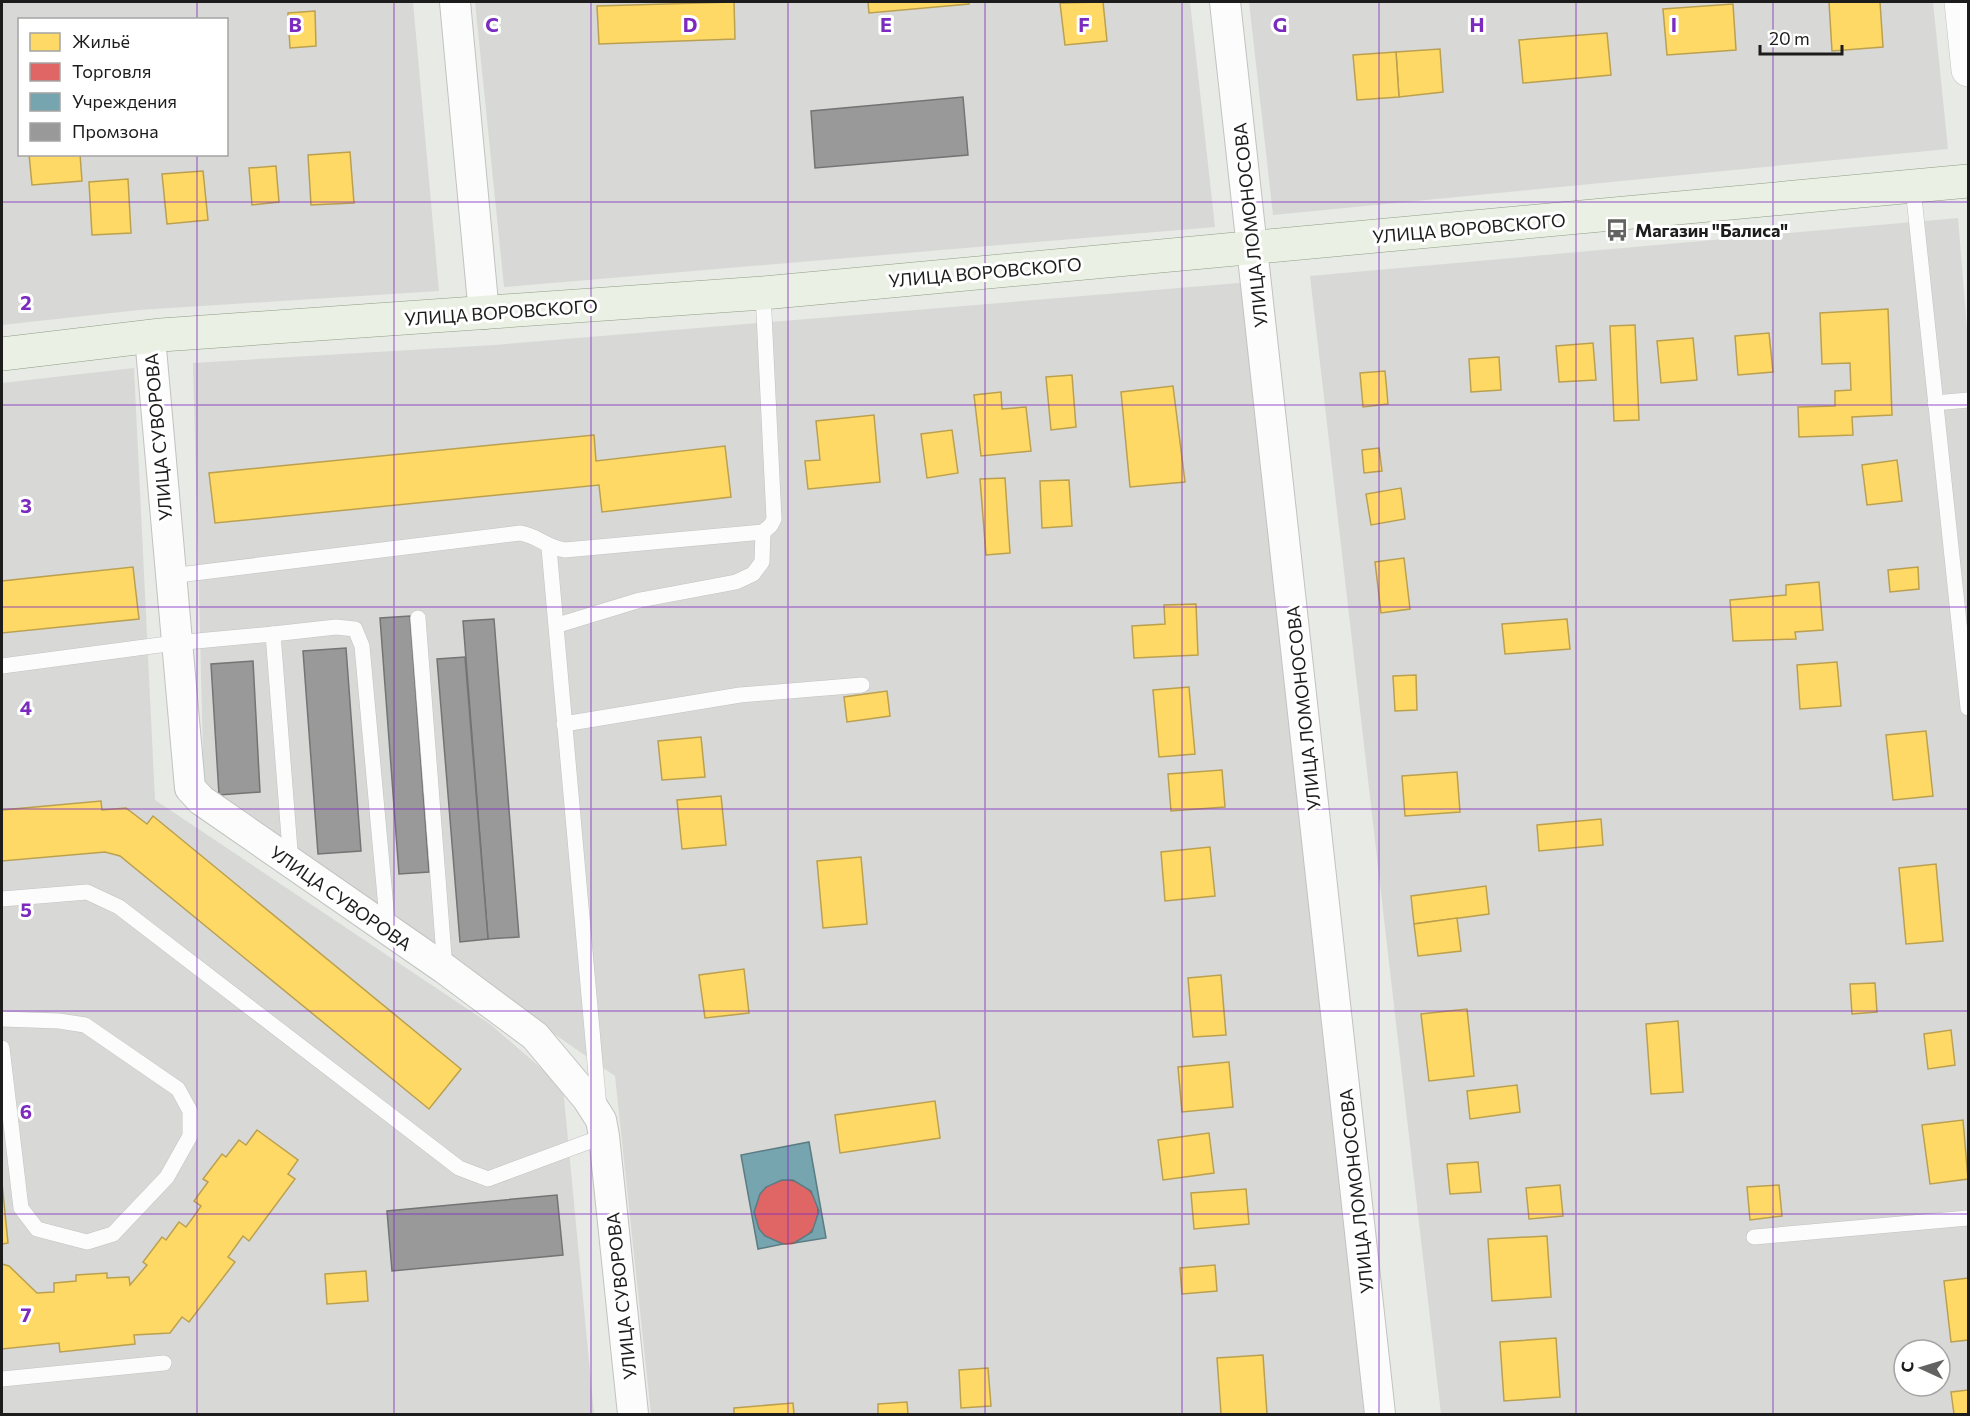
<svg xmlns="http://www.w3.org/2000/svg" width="1970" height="1416" font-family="Commissioner,sans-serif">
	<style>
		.residential { fill: #d8d9d6; fill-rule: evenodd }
		.parking { fill: #d8d9d7 }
		.homes { fill: #ffd966; stroke: #bba050; stroke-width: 1.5 }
		.shops { fill: #e06666; stroke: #a55050; stroke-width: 1.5 }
		.public { fill: #76a5af; stroke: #5b7c83; stroke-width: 1.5 }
		.industry { fill: #999; stroke: #747474; stroke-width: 1.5 }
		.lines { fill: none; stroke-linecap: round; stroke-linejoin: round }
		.service-casing { stroke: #c2c3c1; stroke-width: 16 }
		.minor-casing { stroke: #c2c3c1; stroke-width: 32 }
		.tertiary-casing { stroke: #c2c3c1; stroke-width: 34 }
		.primary-casing { stroke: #8e9f82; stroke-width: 34 }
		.service { stroke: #fbfcfb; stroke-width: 15 }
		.minor { stroke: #fbfcfb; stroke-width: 30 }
		.tertiary { stroke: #fbfcfb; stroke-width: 33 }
		.primary { stroke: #eaf0e3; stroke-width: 33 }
		.grid { fill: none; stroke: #7b2cbf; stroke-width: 1.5; stroke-opacity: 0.55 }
		.labels { text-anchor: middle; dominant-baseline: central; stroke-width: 6; stroke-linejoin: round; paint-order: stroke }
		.street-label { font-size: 18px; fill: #1c1c1c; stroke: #fff }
		.poi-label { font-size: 18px; font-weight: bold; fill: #1c1c1c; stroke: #fff; text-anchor: start }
		.grid-label { font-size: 20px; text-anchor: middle; font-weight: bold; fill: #7b2cbf; stroke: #fff; stroke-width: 6; stroke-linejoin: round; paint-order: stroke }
	</style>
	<rect width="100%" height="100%" fill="#e7eae5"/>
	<g class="residential">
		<path d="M2 2H413L439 291 139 310 2 325ZM20 20H226V154H20Z"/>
		<polygon points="475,2 1190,2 1215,227 504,287"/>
		<polygon points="1249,2 1933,2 1948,149 1273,215"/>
		<path d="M1958 218 1968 341V1414H1441L1310 276ZM1904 1350H1940V1386H1904Z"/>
		<polygon points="1251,282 1364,1414 651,1414 615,1076 204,792 193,363 494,345"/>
		<polygon points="134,368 155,800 490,1024 563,1087 594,1414 2,1414 2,383"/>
	</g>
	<polygon class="parking" points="131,1400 132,1414 2,1414"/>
	<g class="homes">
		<polygon points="734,2 735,39 599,44 597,6"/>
		<polygon points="868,2 969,2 969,4 869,13"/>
		<polygon points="1103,2 1107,41 1065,45 1060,3"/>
		<polygon points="1829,2 1880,2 1883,47 1832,51"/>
		<polygon points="1733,4 1736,50 1667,55 1663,9"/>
		<polygon points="315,11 316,46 290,48 288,13"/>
		<polygon points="1607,33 1611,75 1523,83 1519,40"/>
		<polygon points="1440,49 1443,92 1399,97 1396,52"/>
		<polygon points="1396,52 1399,97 1357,100 1353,55"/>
		<polygon points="350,152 354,203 311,205 308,155"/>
		<polygon points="29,154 80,154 82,181 32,185"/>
		<polygon points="276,166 279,202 252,205 249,168"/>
		<polygon points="203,171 208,220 167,224 162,174"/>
		<polygon points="128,179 131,233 92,235 89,182"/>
		<polygon points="1888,309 1892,415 1852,417 1853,435 1799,437 1798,407 1835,406 1835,391 1851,390 1850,363 1822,364 1820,313"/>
		<polygon points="1635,325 1639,420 1614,421 1610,326"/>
		<polygon points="1769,333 1773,372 1738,375 1735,336"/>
		<polygon points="1693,338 1697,380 1661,383 1657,341"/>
		<polygon points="1593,343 1596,380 1559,382 1556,346"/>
		<polygon points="1499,357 1501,390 1471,392 1469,359"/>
		<polygon points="1385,371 1388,404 1363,407 1360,373"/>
		<polygon points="1072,375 1076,427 1051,430 1046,377"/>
		<polygon points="1173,386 1185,482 1130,487 1121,392"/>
		<polygon points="1001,392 1002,409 1026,407 1031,451 981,456 974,395"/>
		<polygon points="874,415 880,482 808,489 805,461 820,460 816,421"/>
		<polygon points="952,430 958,473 927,478 921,434"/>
		<polygon points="594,435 596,461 725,446 731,497 602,512 599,485 215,523 209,473"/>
		<polygon points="1379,448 1382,471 1364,473 1362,450"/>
		<polygon points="1897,460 1902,501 1867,505 1862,465"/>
		<polygon points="1005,478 1010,553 986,555 980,479"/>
		<polygon points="1069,480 1072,526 1042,528 1040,481"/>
		<polygon points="1401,488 1405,519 1371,525 1366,494"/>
		<polygon points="1404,558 1410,609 1381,613 1375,562"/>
		<polygon points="133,567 139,619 2,633 2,581"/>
		<polygon points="1918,567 1919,589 1890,592 1888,570"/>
		<polygon points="1819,582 1823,630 1795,632 1796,639 1733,641 1730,600 1786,595 1786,585"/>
		<polygon points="1196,604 1198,655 1134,658 1132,626 1165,624 1164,605"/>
		<polygon points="1567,619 1570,649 1505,654 1502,624"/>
		<polygon points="1837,662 1841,706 1800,709 1797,665"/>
		<polygon points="1416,675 1417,710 1395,711 1393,676"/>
		<polygon points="1189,687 1195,754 1159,757 1153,690"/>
		<polygon points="887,691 890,716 847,722 844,697"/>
		<polygon points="1926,731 1933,796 1893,800 1886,735"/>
		<polygon points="701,737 705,777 662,780 658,741"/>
		<polygon points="1222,770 1225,807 1171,811 1168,774"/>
		<polygon points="1457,772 1460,812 1405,816 1402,776"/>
		<polygon points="721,796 726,845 682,849 677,800"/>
		<polygon points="101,801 102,810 126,808 147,824 153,816 461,1069 429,1109 120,856 105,852 2,861 2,810"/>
		<polygon points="1601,819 1603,845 1539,851 1537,825"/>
		<polygon points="1210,847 1215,896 1165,901 1161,852"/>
		<polygon points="861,857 867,924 823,928 817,861"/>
		<polygon points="1936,864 1943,941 1906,944 1899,868"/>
		<polygon points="1486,886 1489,914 1414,924 1411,896"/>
		<polygon points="1457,918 1461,951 1418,956 1414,924"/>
		<polygon points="744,969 749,1013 705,1018 699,975"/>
		<polygon points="1221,975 1226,1035 1193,1037 1188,978"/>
		<polygon points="1875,983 1877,1012 1852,1014 1850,984"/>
		<polygon points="1467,1009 1474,1076 1429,1081 1421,1014"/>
		<polygon points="1678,1021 1683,1092 1651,1094 1646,1024"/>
		<polygon points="1951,1030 1955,1065 1928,1069 1924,1034"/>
		<polygon points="1229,1062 1233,1107 1182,1112 1178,1067"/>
		<polygon points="1517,1085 1520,1112 1470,1119 1467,1091"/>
		<polygon points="935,1101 940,1138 840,1153 835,1115"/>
		<polygon points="1963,1120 1968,1179 1930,1184 1922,1125"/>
		<polygon points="257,1130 298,1160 288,1174 295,1179 249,1241 243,1236 228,1257 235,1262 189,1322 182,1317 170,1333 134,1335 135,1344 60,1352 59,1343 2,1349 2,1264 9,1266 37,1293 54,1292 54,1283 76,1281 76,1275 107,1273 107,1278 129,1277 130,1285 147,1265 143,1262 162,1237 166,1240 179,1222 186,1227 197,1212 201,1206 194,1201 208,1182 203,1179 222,1154 226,1157 239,1140 246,1145"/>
		<polygon points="1209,1133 1214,1173 1163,1180 1158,1140"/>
		<polygon points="1478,1162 1481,1192 1450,1194 1447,1164"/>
		<polygon points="2,1183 8,1243 2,1244"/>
		<polygon points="1560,1185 1563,1216 1529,1219 1526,1188"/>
		<polygon points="1779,1185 1782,1216 1750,1220 1747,1187"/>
		<polygon points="1246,1189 1249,1224 1194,1229 1191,1193"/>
		<polygon points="1547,1236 1551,1297 1492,1301 1488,1239"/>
		<polygon points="1215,1265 1217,1291 1182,1294 1180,1268"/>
		<polygon points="366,1271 368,1301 327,1304 325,1274"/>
		<polygon points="1968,1278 1968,1340 1951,1342 1944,1281"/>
		<polygon points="1556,1338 1560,1397 1504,1401 1500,1342"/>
		<polygon points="1263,1355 1267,1414 1221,1414 1217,1358"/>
		<polygon points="988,1368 991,1406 961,1408 959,1370"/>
		<polygon points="1968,1390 1968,1414 1954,1414 1951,1392"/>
		<polygon points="907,1402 908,1414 878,1414 878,1404"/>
		<polygon points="793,1403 794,1414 734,1414 734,1408"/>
	</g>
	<circle class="shops" cx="786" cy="1212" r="32"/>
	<polygon class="public" points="809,1142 826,1238 794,1243 812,1232 819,1211 811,1191 793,1180 782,1180 766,1187 760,1194 754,1212 759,1229 765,1236 783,1244 758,1249 741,1155"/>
	<g class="industry">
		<polygon points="963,97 968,155 815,168 811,111"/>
		<polygon points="410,616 429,872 399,874 380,618"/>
		<polygon points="494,619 519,937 488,939 463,621"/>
		<polygon points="346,648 361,851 318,854 303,651"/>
		<polygon points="465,657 488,939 460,942 437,659"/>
		<polygon points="253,661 260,792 219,795 211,664"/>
		<polygon points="557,1195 563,1255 392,1271 387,1211"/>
	</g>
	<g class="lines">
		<g class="service-casing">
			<g id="service">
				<polyline points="1913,188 1968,708"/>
				<polyline points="1935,403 1968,400"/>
				<polyline points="549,548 599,1108"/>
				<path d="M170 576 520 533C539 536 545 547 565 550L763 532 771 525 774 519 763 293"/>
				<polyline points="418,618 445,969"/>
				<polyline points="558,625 640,600 736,582 753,574 762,562 763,532"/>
				<polyline points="273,634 336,627 355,629 362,646 388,930"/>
				<polyline points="2,666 175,643 273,634 291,863"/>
				<polyline points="564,724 740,695 862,685"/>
				<polyline points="2,899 87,892 119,907 459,1168 488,1179 604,1136"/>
				<polyline points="2,1019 59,1021 85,1025 178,1089 190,1111 190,1136 167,1177 113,1234 87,1242 37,1229 21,1208 2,1048"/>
				<polyline points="1754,1237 1968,1218"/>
				<polyline points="2,1379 164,1363"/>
			</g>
		</g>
		<g class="minor-casing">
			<g id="minor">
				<polyline points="455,2 484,314"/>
				<polyline points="1225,2 1380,1414"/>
				<polyline points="150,337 190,788 201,800 445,969 535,1036 587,1098 601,1120 604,1136 633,1414"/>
			</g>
		</g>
		<g class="tertiary-casing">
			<polyline id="tertiary" points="1961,2 1968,70"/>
		</g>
		<g class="primary-casing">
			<polyline id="primary" points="2,354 161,335 763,293 1968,181"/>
		</g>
		<use href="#service" class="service"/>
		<use href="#minor" class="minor"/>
		<use href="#tertiary" class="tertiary"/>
		<use href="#primary" class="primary"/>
	</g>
	<path class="grid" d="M197 2V20M394 2V1414M591 2V1414M788 2V1414M985 2V1414M1182 2V1414M1379 2V1414M1576 2V1414M1773 2V1414M197 154V1414M2 202H1968M2 405H1968M2 607H1968M2 809H1968M2 1011H1968M2 1214H1968"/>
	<defs>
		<g id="bus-bare" transform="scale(1.8)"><path d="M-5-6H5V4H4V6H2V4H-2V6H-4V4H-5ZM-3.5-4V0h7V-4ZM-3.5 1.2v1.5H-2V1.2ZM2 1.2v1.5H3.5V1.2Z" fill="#636462" stroke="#fff" stroke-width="2.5" paint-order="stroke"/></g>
	</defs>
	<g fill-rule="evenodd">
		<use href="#bus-bare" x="1617" y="230"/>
	</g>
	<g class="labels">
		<g class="street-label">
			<text transform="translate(1250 225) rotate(-96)">УЛИЦА ЛОМОНОСОВА</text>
			<text transform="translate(1469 228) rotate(-5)">УЛИЦА ВОРОВСКОГО</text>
			<text transform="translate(985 272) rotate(-5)">УЛИЦА ВОРОВСКОГО</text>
			<text transform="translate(501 312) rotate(-4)">УЛИЦА ВОРОВСКОГО</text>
			<text transform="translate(158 437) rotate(-95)">УЛИЦА СУВОРОВА</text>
			<text transform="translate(1303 708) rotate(-96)">УЛИЦА ЛОМОНОСОВА</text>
			<text transform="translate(341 898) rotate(35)">УЛИЦА СУВОРОВА</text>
			<text transform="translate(1356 1191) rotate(-96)">УЛИЦА ЛОМОНОСОВА</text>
			<text transform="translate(621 1296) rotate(-96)">УЛИЦА СУВОРОВА</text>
		</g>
		<g class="poi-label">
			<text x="1635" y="230">Магазин "Балиса"</text>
		</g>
	</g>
	<g class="grid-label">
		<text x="295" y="32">B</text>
		<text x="492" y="32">C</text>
		<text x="690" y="32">D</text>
		<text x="886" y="32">E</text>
		<text x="1084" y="32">F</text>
		<text x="1280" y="32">G</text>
		<text x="1477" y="32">H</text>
		<text x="1674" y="32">I</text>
		<text x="26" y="310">2</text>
		<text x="26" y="513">3</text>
		<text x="26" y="715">4</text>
		<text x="26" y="917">5</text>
		<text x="26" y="1119">6</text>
		<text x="26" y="1322">7</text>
	</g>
	<rect width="1970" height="1416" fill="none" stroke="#1c1c1c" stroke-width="6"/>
	<rect x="18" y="18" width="210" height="138" fill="#ffffff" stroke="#a4a4a4" stroke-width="1.5"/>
	<rect x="30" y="33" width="30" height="18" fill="#ffd966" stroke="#a4a4a4" stroke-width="1.5"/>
	<text x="72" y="48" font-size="18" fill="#1c1c1c">Жильё</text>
	<rect x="30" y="63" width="30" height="18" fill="#e06666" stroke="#a4a4a4" stroke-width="1.5"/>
	<text x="72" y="78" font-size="18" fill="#1c1c1c">Торговля</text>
	<rect x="30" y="93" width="30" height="18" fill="#76a5af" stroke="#a4a4a4" stroke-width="1.5"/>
	<text x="72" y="108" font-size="18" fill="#1c1c1c">Учреждения</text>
	<rect x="30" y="123" width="30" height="18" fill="#999999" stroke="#a4a4a4" stroke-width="1.5"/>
	<text x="72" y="138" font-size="18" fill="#1c1c1c">Промзона</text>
	<g transform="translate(1922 1368) rotate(274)"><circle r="28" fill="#ffffff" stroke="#a4a4a4" stroke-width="1.5"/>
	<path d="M0-4.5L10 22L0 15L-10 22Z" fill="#636462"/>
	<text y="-9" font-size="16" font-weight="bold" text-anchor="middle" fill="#1c1c1c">С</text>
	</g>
	<path d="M1760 45v9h82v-9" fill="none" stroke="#1c1c1c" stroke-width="3"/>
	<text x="1769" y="45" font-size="18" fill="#1c1c1c" stroke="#ffffff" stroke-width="4.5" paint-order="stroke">20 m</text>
</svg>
